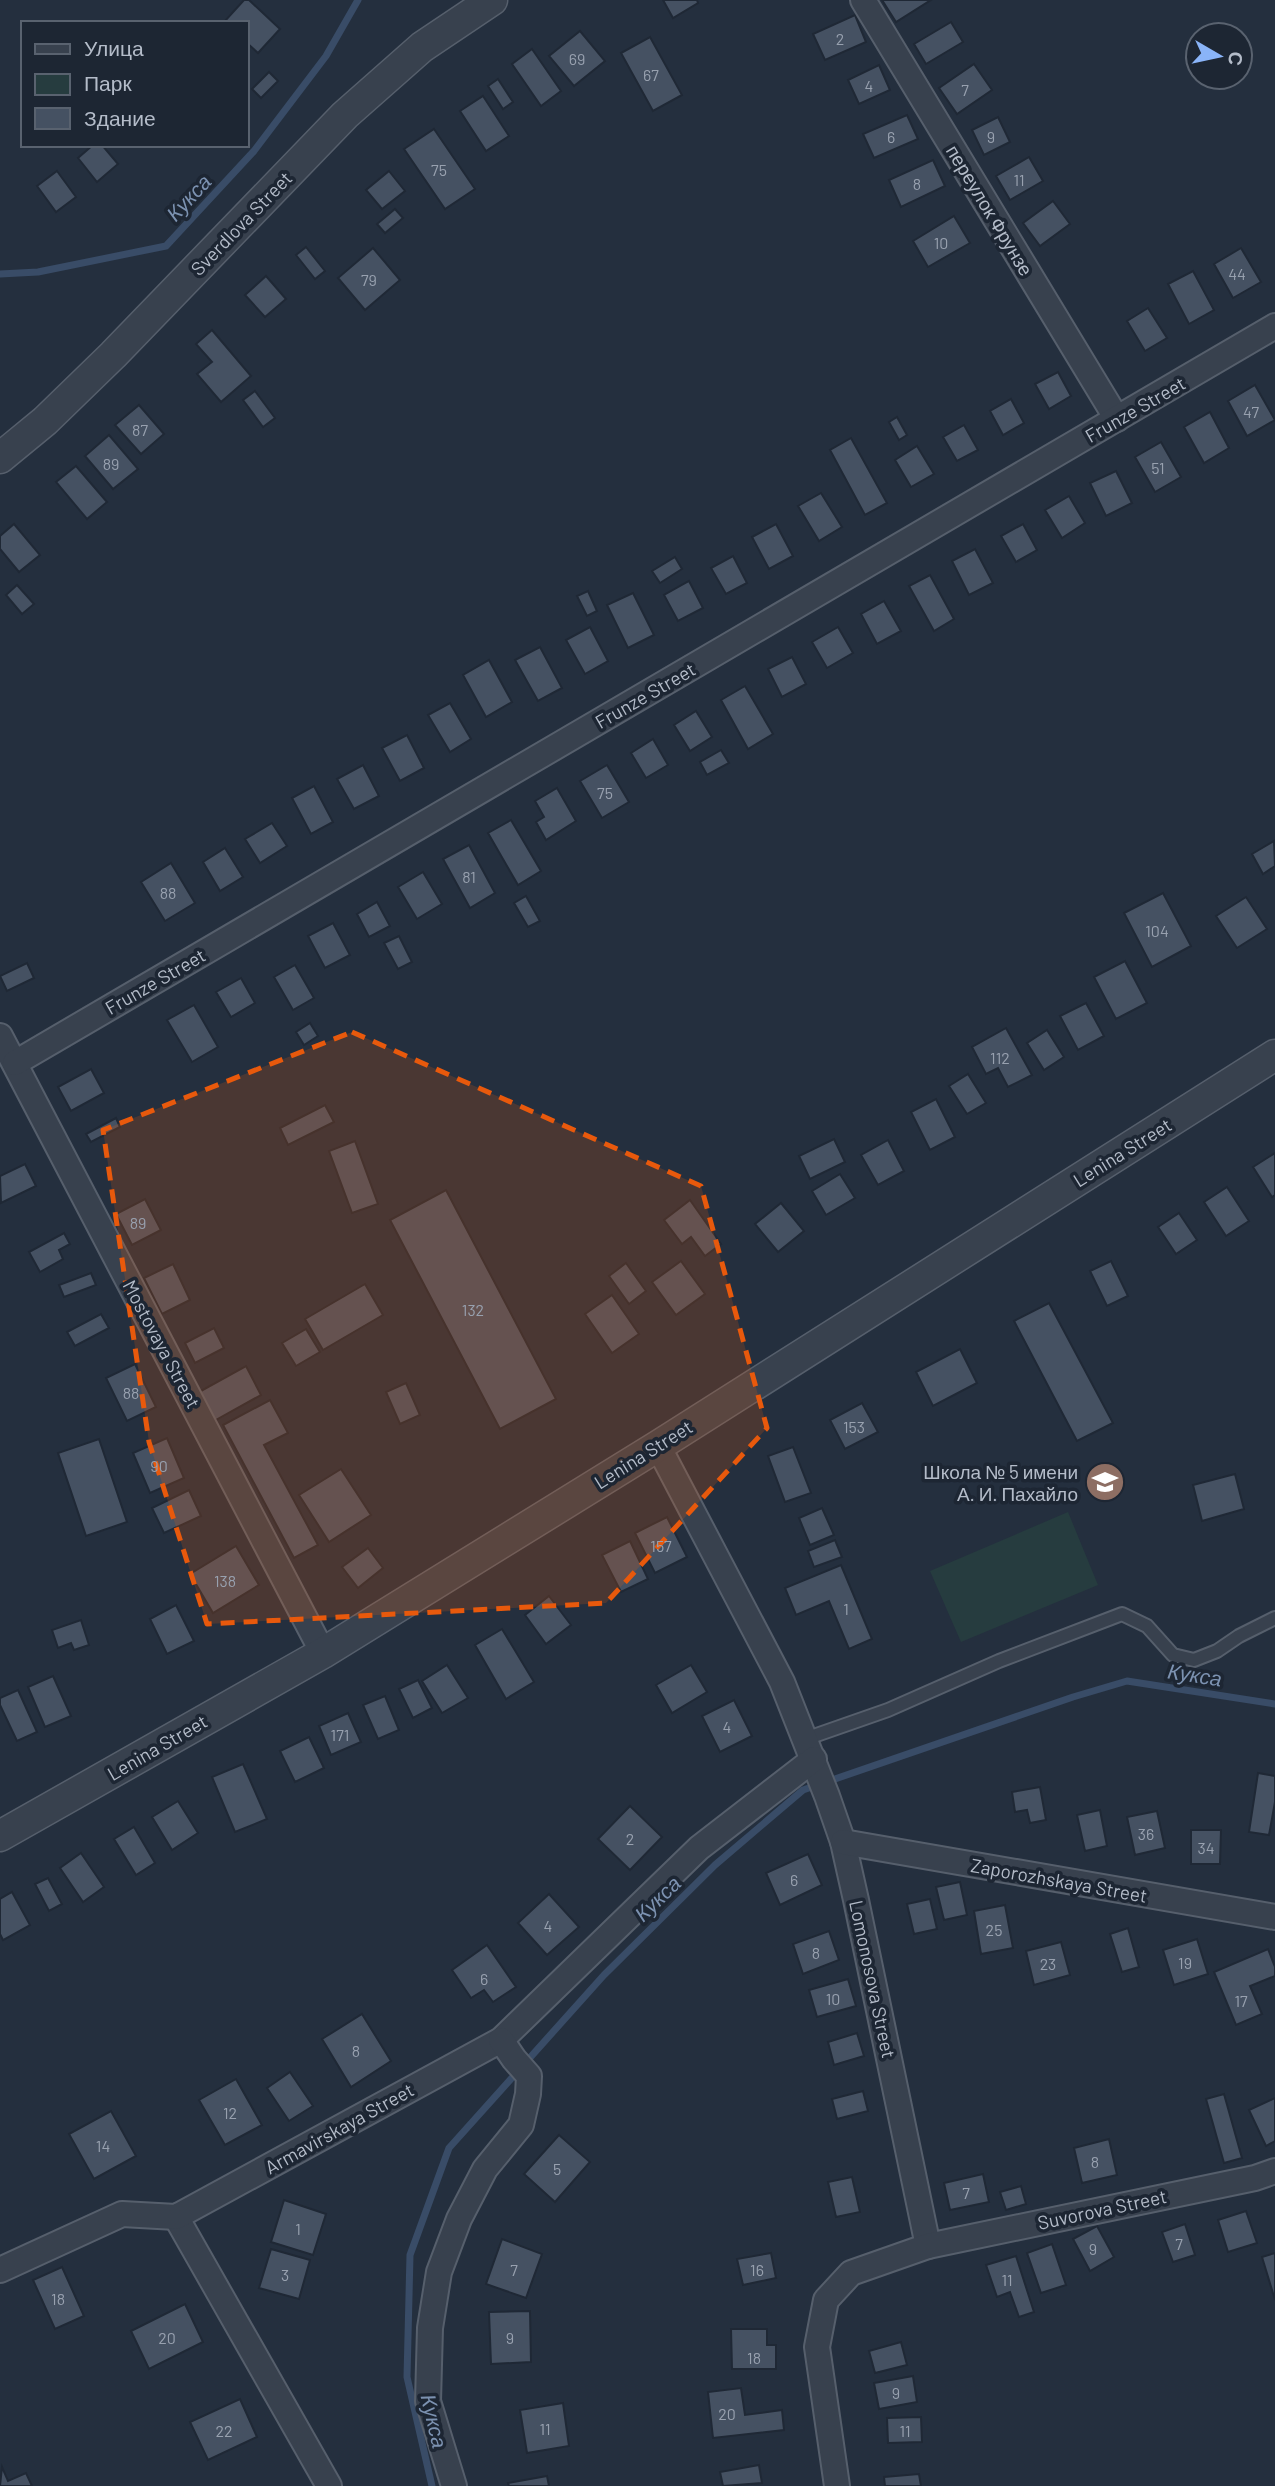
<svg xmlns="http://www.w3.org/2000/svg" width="1275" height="2486" font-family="Barlow,sans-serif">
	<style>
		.green { fill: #263c3f }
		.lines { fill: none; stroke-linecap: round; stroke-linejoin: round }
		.stream { stroke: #394c67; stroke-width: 7 }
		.building { fill: #455162; stroke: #1f2835; stroke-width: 2 }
		.service-casing { stroke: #565f6c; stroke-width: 16 }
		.minor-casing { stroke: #565f6c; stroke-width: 28 }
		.tertiary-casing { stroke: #565f6c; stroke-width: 33 }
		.service { stroke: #38414e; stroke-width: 12 }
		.minor { stroke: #38414e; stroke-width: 24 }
		.tertiary { stroke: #38414e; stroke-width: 30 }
		.marked { fill: #e8590c; fill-opacity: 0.2; stroke: #e8590c; stroke-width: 5; stroke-dasharray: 14 9; stroke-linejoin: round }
		.labels { text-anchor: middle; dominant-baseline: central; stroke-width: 7; stroke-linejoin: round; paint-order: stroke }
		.number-label { font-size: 16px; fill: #98a1af }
		.street-label { font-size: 19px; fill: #b4bcc9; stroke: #1d2633 }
		.poi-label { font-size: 19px; fill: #b4bcc9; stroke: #1d2633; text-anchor: end }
		.water-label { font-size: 21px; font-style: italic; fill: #7c92b1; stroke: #1d2633 }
	</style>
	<rect width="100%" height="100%" fill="#242f3e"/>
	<polygon class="green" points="1068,1512 1098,1585 961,1642 930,1571"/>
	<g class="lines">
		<g class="stream">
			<polyline points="0,274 38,272 166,246 254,151 326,56 358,0"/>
			<polyline points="432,2486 407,2377 410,2255 449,2148 604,1975 715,1865 803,1790 1073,1697 1127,1681 1275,1704"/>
		</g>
	</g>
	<g class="building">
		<polygon points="244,0 249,0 280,29 258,53 247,43 247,23 224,22"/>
		<polygon points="663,0 697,0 698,3 673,18"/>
		<polygon points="882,0 931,0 896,22"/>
		<polygon points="855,15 866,42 825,60 813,34"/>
		<polygon points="951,22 963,42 926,64 914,44"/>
		<polygon points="580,31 605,61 574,86 549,56"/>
		<polygon points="650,37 682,95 653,111 621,53"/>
		<polygon points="532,49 561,91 541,106 512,64"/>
		<polygon points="974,64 992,90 957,114 939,88"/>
		<polygon points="879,65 890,90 859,104 848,80"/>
		<polygon points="269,72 278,81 261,98 252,89"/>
		<polygon points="498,79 513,102 503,109 488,86"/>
		<polygon points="483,96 509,136 486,151 460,111"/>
		<polygon points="907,115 918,139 874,158 863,134"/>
		<polygon points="998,117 1010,142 984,155 972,130"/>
		<polygon points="434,129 475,189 445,209 404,149"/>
		<polygon points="93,145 102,145 118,164 97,182 78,158"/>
		<polygon points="1029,157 1043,181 1010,200 996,176"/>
		<polygon points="933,160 945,186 901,207 889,180"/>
		<polygon points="57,171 76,197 56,212 37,186"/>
		<polygon points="389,171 405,191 382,209 366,190"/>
		<polygon points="1053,201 1070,224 1040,246 1023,223"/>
		<polygon points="395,209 403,218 385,233 377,224"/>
		<polygon points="954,216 970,243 928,267 913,241"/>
		<polygon points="306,247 325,271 315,279 296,255"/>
		<polygon points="373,248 400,280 365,310 338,278"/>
		<polygon points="1241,248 1261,282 1233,298 1214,264"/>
		<polygon points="1193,271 1214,310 1189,324 1168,284"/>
		<polygon points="266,276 286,299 265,317 245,295"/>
		<polygon points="1148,308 1167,338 1145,351 1127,321"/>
		<polygon points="212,330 251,376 221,402 197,374 212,362 196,344"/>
		<polygon points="1058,372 1071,396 1049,409 1035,384"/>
		<polygon points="1255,385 1275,420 1247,436 1228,401"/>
		<polygon points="255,391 275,418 263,427 243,400"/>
		<polygon points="1011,399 1024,423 1003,435 990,411"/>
		<polygon points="139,405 164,434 141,454 115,425"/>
		<polygon points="1210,412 1229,448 1204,463 1184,427"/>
		<polygon points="897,417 907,435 899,440 889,422"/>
		<polygon points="964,425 978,450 957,461 943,437"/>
		<polygon points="109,435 138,469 113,489 85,456"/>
		<polygon points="851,438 887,503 865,515 830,450"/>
		<polygon points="1161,442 1181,477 1155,492 1135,457"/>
		<polygon points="917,446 934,474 911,487 895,460"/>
		<polygon points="76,466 107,502 87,519 56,482"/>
		<polygon points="1116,471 1132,503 1106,516 1090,483"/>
		<polygon points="821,493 842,527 819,541 798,506"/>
		<polygon points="1069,496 1085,523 1062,538 1045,510"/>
		<polygon points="14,524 40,555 19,572 0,549 0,536"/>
		<polygon points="776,524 793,556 769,569 752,537"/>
		<polygon points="1023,524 1037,550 1016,562 1001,536"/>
		<polygon points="975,549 993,583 969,595 952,561"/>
		<polygon points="733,556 747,583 726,594 711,568"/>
		<polygon points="675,557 682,569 660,583 652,571"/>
		<polygon points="930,575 954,619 934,631 909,586"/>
		<polygon points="689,581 703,608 678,621 664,595"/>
		<polygon points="17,585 34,604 22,614 6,595"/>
		<polygon points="588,591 597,611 587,616 577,596"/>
		<polygon points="633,593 654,635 628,648 607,605"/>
		<polygon points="884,601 901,631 877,644 861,614"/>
		<polygon points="590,627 608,661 585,674 566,640"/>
		<polygon points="838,627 853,653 827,668 812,642"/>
		<polygon points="540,647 562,688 538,701 515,660"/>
		<polygon points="792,657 806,684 782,697 768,669"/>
		<polygon points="489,660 512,702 486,717 463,675"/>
		<polygon points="745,686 773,734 748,749 721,700"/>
		<polygon points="450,703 471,739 450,752 428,715"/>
		<polygon points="696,711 712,737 690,751 674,725"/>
		<polygon points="407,735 424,768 400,781 382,748"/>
		<polygon points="653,739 668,765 646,778 631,753"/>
		<polygon points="721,750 729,763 707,775 700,762"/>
		<polygon points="363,765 379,796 354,809 337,779"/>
		<polygon points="607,765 629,802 602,818 580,781"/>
		<polygon points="314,786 333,822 311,834 292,798"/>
		<polygon points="557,788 576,821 546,840 536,822 544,817 535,801"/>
		<polygon points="511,820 541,871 518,885 488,833"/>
		<polygon points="272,823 287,846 260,863 245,839"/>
		<polygon points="1274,841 1275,866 1263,874 1252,854"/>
		<polygon points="469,845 495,893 470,908 443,859"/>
		<polygon points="225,848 243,877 220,891 203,862"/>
		<polygon points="171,863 195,903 165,921 141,882"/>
		<polygon points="423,872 442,904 417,919 398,887"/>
		<polygon points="1163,893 1191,946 1152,967 1124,913"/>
		<polygon points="526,896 540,921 528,927 514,903"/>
		<polygon points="1246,897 1267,929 1237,948 1216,916"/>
		<polygon points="377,902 390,926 369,937 357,914"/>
		<polygon points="333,923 350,955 325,968 308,936"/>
		<polygon points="399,936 412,962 398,969 384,943"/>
		<polygon points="1125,961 1147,1003 1116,1019 1094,977"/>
		<polygon points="27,963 34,978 7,991 0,976"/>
		<polygon points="295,965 314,998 293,1010 274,977"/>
		<polygon points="241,978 255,1003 231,1017 216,992"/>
		<polygon points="1086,1003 1104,1036 1078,1050 1060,1016"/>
		<polygon points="194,1005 218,1047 192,1062 167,1020"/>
		<polygon points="310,1023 318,1036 304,1045 296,1032"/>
		<polygon points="1006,1028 1032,1075 1008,1087 998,1068 986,1074 972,1047"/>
		<polygon points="1047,1030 1064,1057 1044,1070 1027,1043"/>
		<polygon points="91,1069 104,1093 71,1111 58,1087"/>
		<polygon points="968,1074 986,1103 967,1114 949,1086"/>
		<polygon points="936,1099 955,1137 930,1150 911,1112"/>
		<polygon points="325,1105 334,1122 288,1145 280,1128"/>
		<polygon points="116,1118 120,1127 91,1142 86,1134"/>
		<polygon points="834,1139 845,1162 810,1179 799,1156"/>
		<polygon points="888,1140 904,1171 878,1185 861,1155"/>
		<polygon points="355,1141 378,1204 352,1213 329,1151"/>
		<polygon points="1275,1153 1275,1195 1272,1197 1253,1167"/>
		<polygon points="25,1164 36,1186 1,1203 0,1176"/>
		<polygon points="840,1174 855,1198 826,1215 812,1191"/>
		<polygon points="1227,1187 1249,1221 1226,1236 1204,1202"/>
		<polygon points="446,1190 556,1399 500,1429 390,1220"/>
		<polygon points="145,1199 161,1230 132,1245 116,1214"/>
		<polygon points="690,1200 721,1244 705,1256 691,1237 682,1244 664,1220"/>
		<polygon points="781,1203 804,1231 778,1252 755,1224"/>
		<polygon points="1179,1213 1197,1240 1176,1254 1158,1227"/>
		<polygon points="64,1233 70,1244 59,1250 63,1259 40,1272 29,1252"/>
		<polygon points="681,1261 705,1294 676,1315 652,1282"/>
		<polygon points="1111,1261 1128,1296 1107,1306 1090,1271"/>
		<polygon points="626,1263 646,1291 629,1304 609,1276"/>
		<polygon points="173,1264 190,1300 162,1314 144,1278"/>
		<polygon points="91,1273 96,1285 64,1297 59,1285"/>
		<polygon points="365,1284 383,1315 323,1350 305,1319"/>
		<polygon points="612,1295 639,1334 612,1353 585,1314"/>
		<polygon points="1049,1303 1113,1423 1077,1441 1014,1321"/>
		<polygon points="101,1314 109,1328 75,1346 67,1332"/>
		<polygon points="214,1328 224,1348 195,1363 185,1343"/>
		<polygon points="306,1329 320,1352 296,1366 282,1343"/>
		<polygon points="960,1349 977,1383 933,1406 916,1372"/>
		<polygon points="135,1364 156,1407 127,1421 106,1378"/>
		<polygon points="246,1366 261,1395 214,1421 199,1392"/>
		<polygon points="406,1383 420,1415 400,1424 386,1392"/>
		<polygon points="270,1400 288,1433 264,1445 318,1545 294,1558 223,1425"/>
		<polygon points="862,1403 878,1432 845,1449 830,1420"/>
		<polygon points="167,1438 184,1478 150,1493 133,1453"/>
		<polygon points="99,1439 127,1522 86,1536 58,1453"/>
		<polygon points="793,1447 811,1493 785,1502 768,1456"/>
		<polygon points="341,1469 371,1515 329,1542 299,1495"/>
		<polygon points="1235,1474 1244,1509 1202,1521 1193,1485"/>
		<polygon points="189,1490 201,1516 164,1533 152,1508"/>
		<polygon points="822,1508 834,1535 810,1545 799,1518"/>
		<polygon points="667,1517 687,1557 655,1573 635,1533"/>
		<polygon points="835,1540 842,1557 814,1567 808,1551"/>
		<polygon points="630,1541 648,1579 621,1592 602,1555"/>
		<polygon points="236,1546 259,1585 213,1613 190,1574"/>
		<polygon points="368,1548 383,1568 358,1588 342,1567"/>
		<polygon points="841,1565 872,1639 849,1649 829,1601 796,1615 785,1588"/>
		<polygon points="549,1596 571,1625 546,1644 525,1615"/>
		<polygon points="176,1605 194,1641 167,1654 150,1619"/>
		<polygon points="81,1620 89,1645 74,1650 71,1643 58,1648 52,1630"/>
		<polygon points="502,1629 534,1682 506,1699 475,1645"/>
		<polygon points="447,1665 468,1698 442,1713 422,1681"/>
		<polygon points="691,1665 707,1692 672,1713 656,1685"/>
		<polygon points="53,1676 71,1716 45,1727 28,1687"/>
		<polygon points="418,1680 432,1708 413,1718 399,1689"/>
		<polygon points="18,1690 37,1732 17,1741 0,1705 0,1698"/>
		<polygon points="385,1696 399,1730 378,1739 363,1705"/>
		<polygon points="734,1700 752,1736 720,1752 702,1716"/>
		<polygon points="348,1713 361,1742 331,1755 319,1726"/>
		<polygon points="309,1737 324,1768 295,1782 280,1751"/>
		<polygon points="243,1764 267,1819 235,1832 212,1777"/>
		<polygon points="1258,1773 1275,1776 1275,1802 1269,1835 1249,1832"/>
		<polygon points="1040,1787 1046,1820 1030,1823 1027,1810 1015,1812 1012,1792"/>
		<polygon points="178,1801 198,1833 172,1850 152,1817"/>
		<polygon points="630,1806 662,1837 630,1870 598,1839"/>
		<polygon points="1100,1810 1107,1846 1085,1851 1077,1815"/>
		<polygon points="1157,1811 1165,1848 1135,1855 1127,1817"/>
		<polygon points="134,1827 155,1863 136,1875 114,1839"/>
		<polygon points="1191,1830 1221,1830 1220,1864 1191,1864"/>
		<polygon points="81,1853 104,1887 83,1902 60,1868"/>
		<polygon points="808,1854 822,1885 780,1905 766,1873"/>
		<polygon points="48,1878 62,1904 49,1911 35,1884"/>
		<polygon points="960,1882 967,1915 944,1920 936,1887"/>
		<polygon points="12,1892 30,1925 3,1940 0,1934 0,1899"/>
		<polygon points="549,1894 579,1927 547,1955 518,1923"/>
		<polygon points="930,1899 937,1929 914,1934 907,1904"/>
		<polygon points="1005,1905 1013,1948 981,1954 974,1911"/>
		<polygon points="1128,1928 1139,1967 1122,1972 1110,1934"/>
		<polygon points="829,1931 839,1960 803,1974 793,1944"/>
		<polygon points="1197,1939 1208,1974 1174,1985 1163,1950"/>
		<polygon points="1061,1942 1070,1975 1034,1985 1026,1951"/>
		<polygon points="487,1945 516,1987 493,2002 484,1990 471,1998 452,1970"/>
		<polygon points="1268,1949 1275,1967 1275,1976 1250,1986 1262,2014 1236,2025 1214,1972"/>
		<polygon points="848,1979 856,2006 817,2017 809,1990"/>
		<polygon points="362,2014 391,2061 351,2087 322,2039"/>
		<polygon points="857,2033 864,2056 834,2065 828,2042"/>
		<polygon points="290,2072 313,2106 289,2121 267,2088"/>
		<polygon points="236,2079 262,2125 225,2145 199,2100"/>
		<polygon points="863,2091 868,2111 837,2119 832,2099"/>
		<polygon points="1224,2094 1242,2158 1224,2163 1206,2099"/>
		<polygon points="1275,2098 1275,2141 1266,2146 1249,2110"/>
		<polygon points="111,2111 136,2156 94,2179 69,2134"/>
		<polygon points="559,2135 590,2162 555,2202 524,2174"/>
		<polygon points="1109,2139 1117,2175 1082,2183 1074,2148"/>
		<polygon points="983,2174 989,2202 950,2210 944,2183"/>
		<polygon points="852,2177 860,2212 836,2217 828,2182"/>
		<polygon points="1021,2186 1026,2204 1006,2210 1000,2192"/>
		<polygon points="284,2200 326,2214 313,2255 271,2242"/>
		<polygon points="1246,2211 1257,2243 1228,2252 1218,2220"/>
		<polygon points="1185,2224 1195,2255 1173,2262 1162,2232"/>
		<polygon points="1097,2226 1114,2257 1090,2271 1073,2239"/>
		<polygon points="502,2239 542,2254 526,2298 486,2284"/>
		<polygon points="1052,2244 1066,2285 1041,2293 1027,2253"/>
		<polygon points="271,2249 310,2260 299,2299 259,2288"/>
		<polygon points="771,2253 776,2278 743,2285 737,2259"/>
		<polygon points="1275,2253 1275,2300 1262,2257"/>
		<polygon points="1016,2256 1034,2312 1019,2317 1010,2292 997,2297 986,2265"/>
		<polygon points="62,2267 84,2316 55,2329 33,2280"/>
		<polygon points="185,2304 203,2342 149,2369 131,2331"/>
		<polygon points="530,2311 531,2362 491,2364 489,2312"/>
		<polygon points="731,2329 767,2329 767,2345 776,2345 776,2369 732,2369"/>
		<polygon points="901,2342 907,2365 875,2373 869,2351"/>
		<polygon points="913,2376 917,2402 879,2409 874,2383"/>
		<polygon points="741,2388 745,2415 782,2410 784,2430 713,2438 708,2392"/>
		<polygon points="240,2399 257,2437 208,2460 190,2422"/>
		<polygon points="563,2403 569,2446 527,2453 520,2410"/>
		<polygon points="921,2417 922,2442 888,2443 887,2418"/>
		<polygon points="759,2465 762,2483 723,2486 720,2472"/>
		<polygon points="2,2467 8,2481 26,2473 32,2486 0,2486"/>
		<polygon points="919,2474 921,2486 885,2486 884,2477"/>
		<polygon points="547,2476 549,2486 509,2486 508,2483"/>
	</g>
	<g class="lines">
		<g class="service-casing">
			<polyline id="service" points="805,1739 888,1710 999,1661 1122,1614 1147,1626 1173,1655 1194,1660 1217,1651 1239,1636 1275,1618"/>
		</g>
		<g class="minor-casing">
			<g id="minor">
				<polyline points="863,0 1117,419"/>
				<polyline points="0,1036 323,1653"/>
				<polyline points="15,1063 1275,326"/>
				<polyline points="658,1446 782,1682 827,1796 843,1842 856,1900 928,2246"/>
				<polyline points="843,1842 1275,1917"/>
				<polyline points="176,2217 329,2486"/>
				<polyline points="0,2270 122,2214 176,2217 501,2040 699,1848 814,1759"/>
				<polyline points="454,2486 428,2401 430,2328 439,2272 459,2219 485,2169 521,2125 528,2094 529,2076 514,2059 501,2040"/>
				<polyline points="837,2486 817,2347 826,2300 851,2273 928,2246 1255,2178 1275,2171"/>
			</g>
		</g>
		<g class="tertiary-casing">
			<g id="tertiary">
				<polyline points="0,458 45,421 113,355 345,115 422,47 492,0"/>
				<polyline points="0,1836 323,1653 658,1446 1275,1055"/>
			</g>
		</g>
		<use href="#service" class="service"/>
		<use href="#minor" class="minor"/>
		<use href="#tertiary" class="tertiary"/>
	</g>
	<path class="marked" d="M352 1032 701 1186 767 1428 606 1603 207 1624 149 1442 103 1130Z"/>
	<defs>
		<g id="school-disc" transform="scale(2.0125)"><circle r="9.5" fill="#8d6e63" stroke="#1d2633"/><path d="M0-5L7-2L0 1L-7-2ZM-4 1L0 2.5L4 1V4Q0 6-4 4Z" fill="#fff"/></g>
	</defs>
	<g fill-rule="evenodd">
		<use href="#school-disc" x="1105" y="1482"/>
	</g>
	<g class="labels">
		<g class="number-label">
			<text x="840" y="38">2</text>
			<text x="577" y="58">69</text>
			<text x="651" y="74">67</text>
			<text x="869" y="85">4</text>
			<text x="965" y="89">7</text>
			<text x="891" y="136">6</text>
			<text x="991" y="136">9</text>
			<text x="439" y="169">75</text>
			<text x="1019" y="179">11</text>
			<text x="917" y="183">8</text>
			<text x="941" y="242">10</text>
			<text x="1237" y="273">44</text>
			<text x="369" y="279">79</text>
			<text x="1251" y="411">47</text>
			<text x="140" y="429">87</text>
			<text x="111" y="463">89</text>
			<text x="1158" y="467">51</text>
			<text x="605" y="792">75</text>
			<text x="469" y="876">81</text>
			<text x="168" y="892">88</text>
			<text x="1157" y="930">104</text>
			<text x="1000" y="1057">112</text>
			<text x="138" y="1222">89</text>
			<text x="473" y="1309">132</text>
			<text x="131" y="1392">88</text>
			<text x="854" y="1426">153</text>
			<text x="159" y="1465">90</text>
			<text x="661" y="1545">157</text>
			<text x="225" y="1580">138</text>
			<text x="846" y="1608">1</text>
			<text x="727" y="1726">4</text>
			<text x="340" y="1734">171</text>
			<text x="1146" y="1833">36</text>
			<text x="630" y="1838">2</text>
			<text x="1206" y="1847">34</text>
			<text x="794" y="1879">6</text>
			<text x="548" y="1925">4</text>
			<text x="994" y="1929">25</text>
			<text x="816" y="1952">8</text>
			<text x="1185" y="1962">19</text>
			<text x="1048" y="1963">23</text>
			<text x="484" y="1978">6</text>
			<text x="833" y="1998">10</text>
			<text x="1241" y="2000">17</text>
			<text x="356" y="2050">8</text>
			<text x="230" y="2112">12</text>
			<text x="103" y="2145">14</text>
			<text x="1095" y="2161">8</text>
			<text x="557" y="2168">5</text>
			<text x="966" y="2192">7</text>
			<text x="298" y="2228">1</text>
			<text x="1179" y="2243">7</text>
			<text x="1093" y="2248">9</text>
			<text x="514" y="2269">7</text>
			<text x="757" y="2269">16</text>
			<text x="285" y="2274">3</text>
			<text x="1007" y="2279">11</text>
			<text x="58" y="2298">18</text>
			<text x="167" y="2337">20</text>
			<text x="510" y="2337">9</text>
			<text x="754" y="2357">18</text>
			<text x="896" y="2392">9</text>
			<text x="727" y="2413">20</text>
			<text x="545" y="2428">11</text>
			<text x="224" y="2430">22</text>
			<text x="905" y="2430">11</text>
		</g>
		<g class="street-label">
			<text transform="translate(990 210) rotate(59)">переулок Фрунзе</text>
			<text transform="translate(241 223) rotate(-46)">Sverdlova Street</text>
			<text transform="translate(1135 409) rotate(-30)">Frunze Street</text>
			<text transform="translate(645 695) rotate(-30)">Frunze Street</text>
			<text transform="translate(155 981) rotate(-30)">Frunze Street</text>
			<text transform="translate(1122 1152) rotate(-32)">Lenina Street</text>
			<text transform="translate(162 1344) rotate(62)">Mostovaya Street</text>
			<text transform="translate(643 1454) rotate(-32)">Lenina Street</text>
			<text transform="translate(157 1747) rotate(-30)">Lenina Street</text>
			<text transform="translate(1059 1880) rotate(10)">Zaporozhskaya Street</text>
			<text transform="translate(873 1979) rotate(78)">Lomonosova Street</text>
			<text transform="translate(339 2128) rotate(-29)">Armavirskaya Street</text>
			<text transform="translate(1102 2209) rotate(-12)">Suvorova Street</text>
		</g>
		<g class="poi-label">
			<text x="1078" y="1471">Школа № 5 имени<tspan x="1078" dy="22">А. И. Пахайло</tspan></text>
		</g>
		<g class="water-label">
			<text transform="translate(188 197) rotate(-47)">Кукса</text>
			<text transform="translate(1195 1674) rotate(9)">Кукса</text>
			<text transform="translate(657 1898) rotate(-44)">Кукса</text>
			<text transform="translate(435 2421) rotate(77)">Кукса</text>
		</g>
	</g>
	<rect x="21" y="21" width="228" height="126" fill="#1d2633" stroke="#59626f" stroke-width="2"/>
	<rect x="35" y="44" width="35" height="10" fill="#38414e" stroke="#59626f" stroke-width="2"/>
	<text x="84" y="56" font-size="21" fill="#b4bcc9">Улица</text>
	<rect x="35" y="74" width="35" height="21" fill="#263c3f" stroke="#59626f" stroke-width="2"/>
	<text x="84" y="91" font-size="21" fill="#b4bcc9">Парк</text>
	<rect x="35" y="108" width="35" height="21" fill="#455162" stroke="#59626f" stroke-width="2"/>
	<text x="84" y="126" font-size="21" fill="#b4bcc9">Здание</text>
	<g transform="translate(1219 56) rotate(99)"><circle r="33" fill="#1d2633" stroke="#59626f" stroke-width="2"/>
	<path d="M0-5L12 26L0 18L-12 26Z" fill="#8ab4f8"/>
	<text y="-10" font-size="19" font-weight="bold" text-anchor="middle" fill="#b4bcc9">С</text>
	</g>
</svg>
